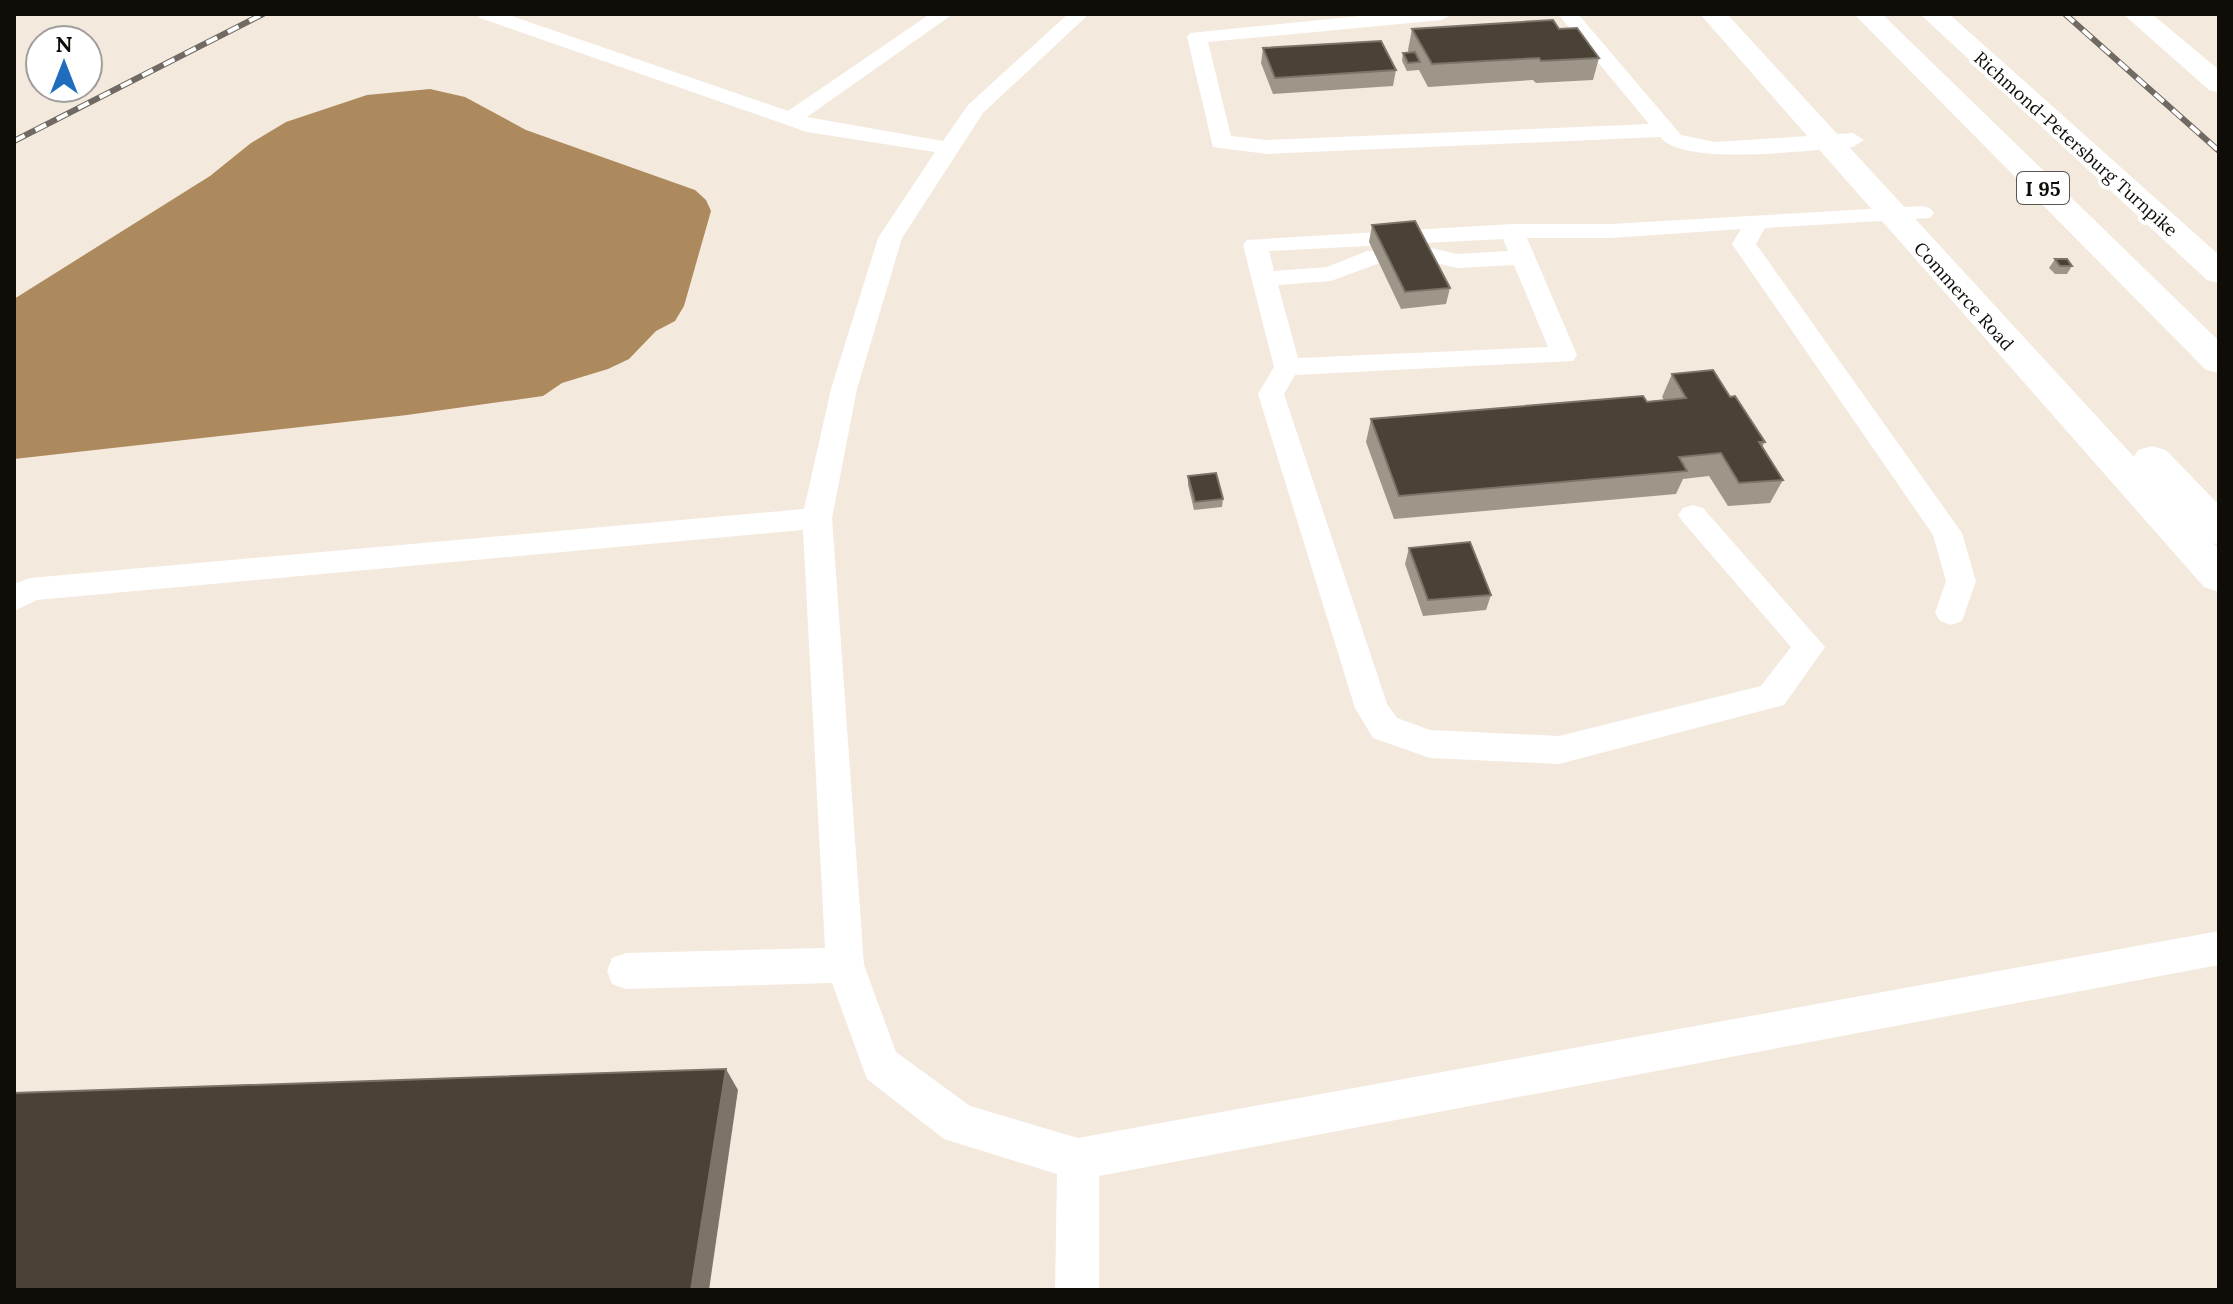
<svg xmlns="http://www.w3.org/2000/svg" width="2233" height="1304" font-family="Lora,serif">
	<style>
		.water { fill: #ad8a5d }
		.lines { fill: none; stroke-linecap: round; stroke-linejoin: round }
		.lane { fill: #fff; fill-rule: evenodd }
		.street { fill: #fff; fill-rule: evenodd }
		.secondary { fill: #fff; fill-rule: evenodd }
		.highway { fill: #fff; fill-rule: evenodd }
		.rail-casing { stroke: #706a63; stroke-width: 6 }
		.rail { stroke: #fff; stroke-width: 4; stroke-dasharray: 12; stroke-linecap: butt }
		.wall { fill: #9f968a }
		.shaded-wall { fill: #7d7469 }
		.building { fill: #4a4237; stroke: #7d7469; stroke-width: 2 }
		.labels { text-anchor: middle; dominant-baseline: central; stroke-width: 8; stroke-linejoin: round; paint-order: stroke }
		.far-street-label { font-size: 18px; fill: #100d09; stroke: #fff }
		.shield { fill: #fff; stroke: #585653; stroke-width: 2 }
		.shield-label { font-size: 20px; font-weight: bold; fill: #100d09 }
	</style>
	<rect width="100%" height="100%" fill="#f4e9dd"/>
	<polygon class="water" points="430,89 465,97 526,130 695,190 706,200 711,211 684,306 675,321 656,331 629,359 608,369 562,383 543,396 407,415 14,459 14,299 210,176 251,143 286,122 367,95"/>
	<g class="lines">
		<g class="lane">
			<polygon points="477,14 506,14 788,111 930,14 953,14 807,117 943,141 968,105 1068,14 1089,14 983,113 902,238 857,389 832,518 864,965 896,1052 970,1106 1078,1138 2219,931 2219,965 1099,1176 1099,1290 1055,1290 1057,1174 944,1139 867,1079 832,983 626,989 612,984 607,971 612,958 626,953 825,948 803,530 37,600 14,611 14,584 30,578 804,509 831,389 878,238 935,152 807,132 480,18"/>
			<path d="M1380 14H1452L1442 20 1208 42 1231 136 1267 140 1649 124 1558 14H1578L1681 135 1715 142 1853 133 1864 140 1853 147C1813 149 1685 168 1660 137L1267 154 1213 147 1187 37 1190 33Z"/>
			<path d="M1922 206 1930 208 1934 213 1930 218 1765 228 1756 244 1962 533 1976 581 1962 621 1951 625 1940 621 1935 613 1946 581 1933 535 1732 244 1741 229 1611 238H1527L1577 355 1573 361 1295 375 1284 394 1387 704 1397 718 1430 730 1559 736 1761 686 1791 647 1683 522 1678 515 1683 508 1693 505 1703 508 1825 647 1784 705 1559 764 1430 758 1373 738 1355 708 1258 394 1274 367 1243 245 1247 240 1512 224H1611ZM1503 239 1508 251 1457 254 1418 245 1409 247 1406 252 1409 257 1457 268 1514 265 1548 347 1298 358 1278 285 1331 281 1385 261 1388 256 1385 251H1367L1327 267 1274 271 1269 251Z"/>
		</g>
		<polygon class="street" points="2123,14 2152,14 2219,70 2219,93 2209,90"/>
		<polygon class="secondary" points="1700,14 1727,14 2134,457 2138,450 2152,446 2166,450 2219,505 2219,545 2213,543 2219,549 2219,592 2204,587"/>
		<g class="highway">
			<polygon points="1854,14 1882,14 2219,341 2219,373 2206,370"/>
			<polygon points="1920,14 1949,14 2219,255 2219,283 2207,280"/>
		</g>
		<g class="rail-casing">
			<g id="rail">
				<polyline points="2065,14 2219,151"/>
				<polyline points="14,141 263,14"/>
			</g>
		</g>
		<use href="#rail" class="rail"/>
	</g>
	<g class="wall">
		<polygon points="1412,29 1559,29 1599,58 1593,80 1536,83 1533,80 1428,87 1419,70 1407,71 1402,61 1403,53 1409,53 1408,50"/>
		<polygon points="1263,48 1396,70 1393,86 1273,94 1261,63"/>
		<polygon points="1372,225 1450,288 1446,304 1401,309 1369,242"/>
		<polygon points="2055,259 2072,266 2067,274 2055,274 2049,268"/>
		<polygon points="1672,374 1730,397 1765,442 1762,447 1783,480 1770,503 1728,506 1709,476 1683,479 1676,494 1394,519 1366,442 1371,419 1664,400 1662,397"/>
		<polygon points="1188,476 1223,499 1222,507 1194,510 1188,485"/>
		<polygon points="1409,548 1491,595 1486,610 1423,616 1405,564"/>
	</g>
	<polygon class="shaded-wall" points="726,1069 738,1090 709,1290 691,1290"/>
	<g class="building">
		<polygon points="1553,20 1559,29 1577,28 1599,58 1541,61 1539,58 1432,64 1412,29"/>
		<polygon points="1381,41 1396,70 1275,78 1263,48"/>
		<polygon points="1415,52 1420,62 1408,63 1403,53"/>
		<polygon points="1415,221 1450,288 1405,292 1372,225"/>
		<polygon points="2055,259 2067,259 2072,266 2060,266"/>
		<polygon points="1713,370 1730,397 1735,396 1765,442 1759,442 1783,480 1739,483 1721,453 1679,457 1687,471 1399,496 1371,419 1643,396 1647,402 1686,398 1672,374"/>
		<polygon points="1216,473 1223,499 1195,502 1188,476"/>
		<polygon points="1470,542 1491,595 1428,600 1409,548"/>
		<polygon points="726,1069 691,1290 14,1290 14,1093"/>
	</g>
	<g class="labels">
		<g class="far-street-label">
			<text transform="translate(2076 144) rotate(42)">Richmond-Petersburg Turnpike</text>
			<text transform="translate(1964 296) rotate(48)">Commerce Road</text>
		</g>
		<rect class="shield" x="2017" y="172" width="52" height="32" rx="6"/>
		<g class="shield-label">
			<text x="2043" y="188">I 95</text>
		</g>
	</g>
	<rect width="2233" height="1304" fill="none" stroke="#100d09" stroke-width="32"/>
	<g transform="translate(64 64)"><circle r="38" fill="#ffffff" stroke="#9f9e9d" stroke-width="2"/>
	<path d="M0-6L14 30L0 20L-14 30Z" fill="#1f6dbc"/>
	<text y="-12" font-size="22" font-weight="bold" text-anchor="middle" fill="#100d09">N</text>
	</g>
</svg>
